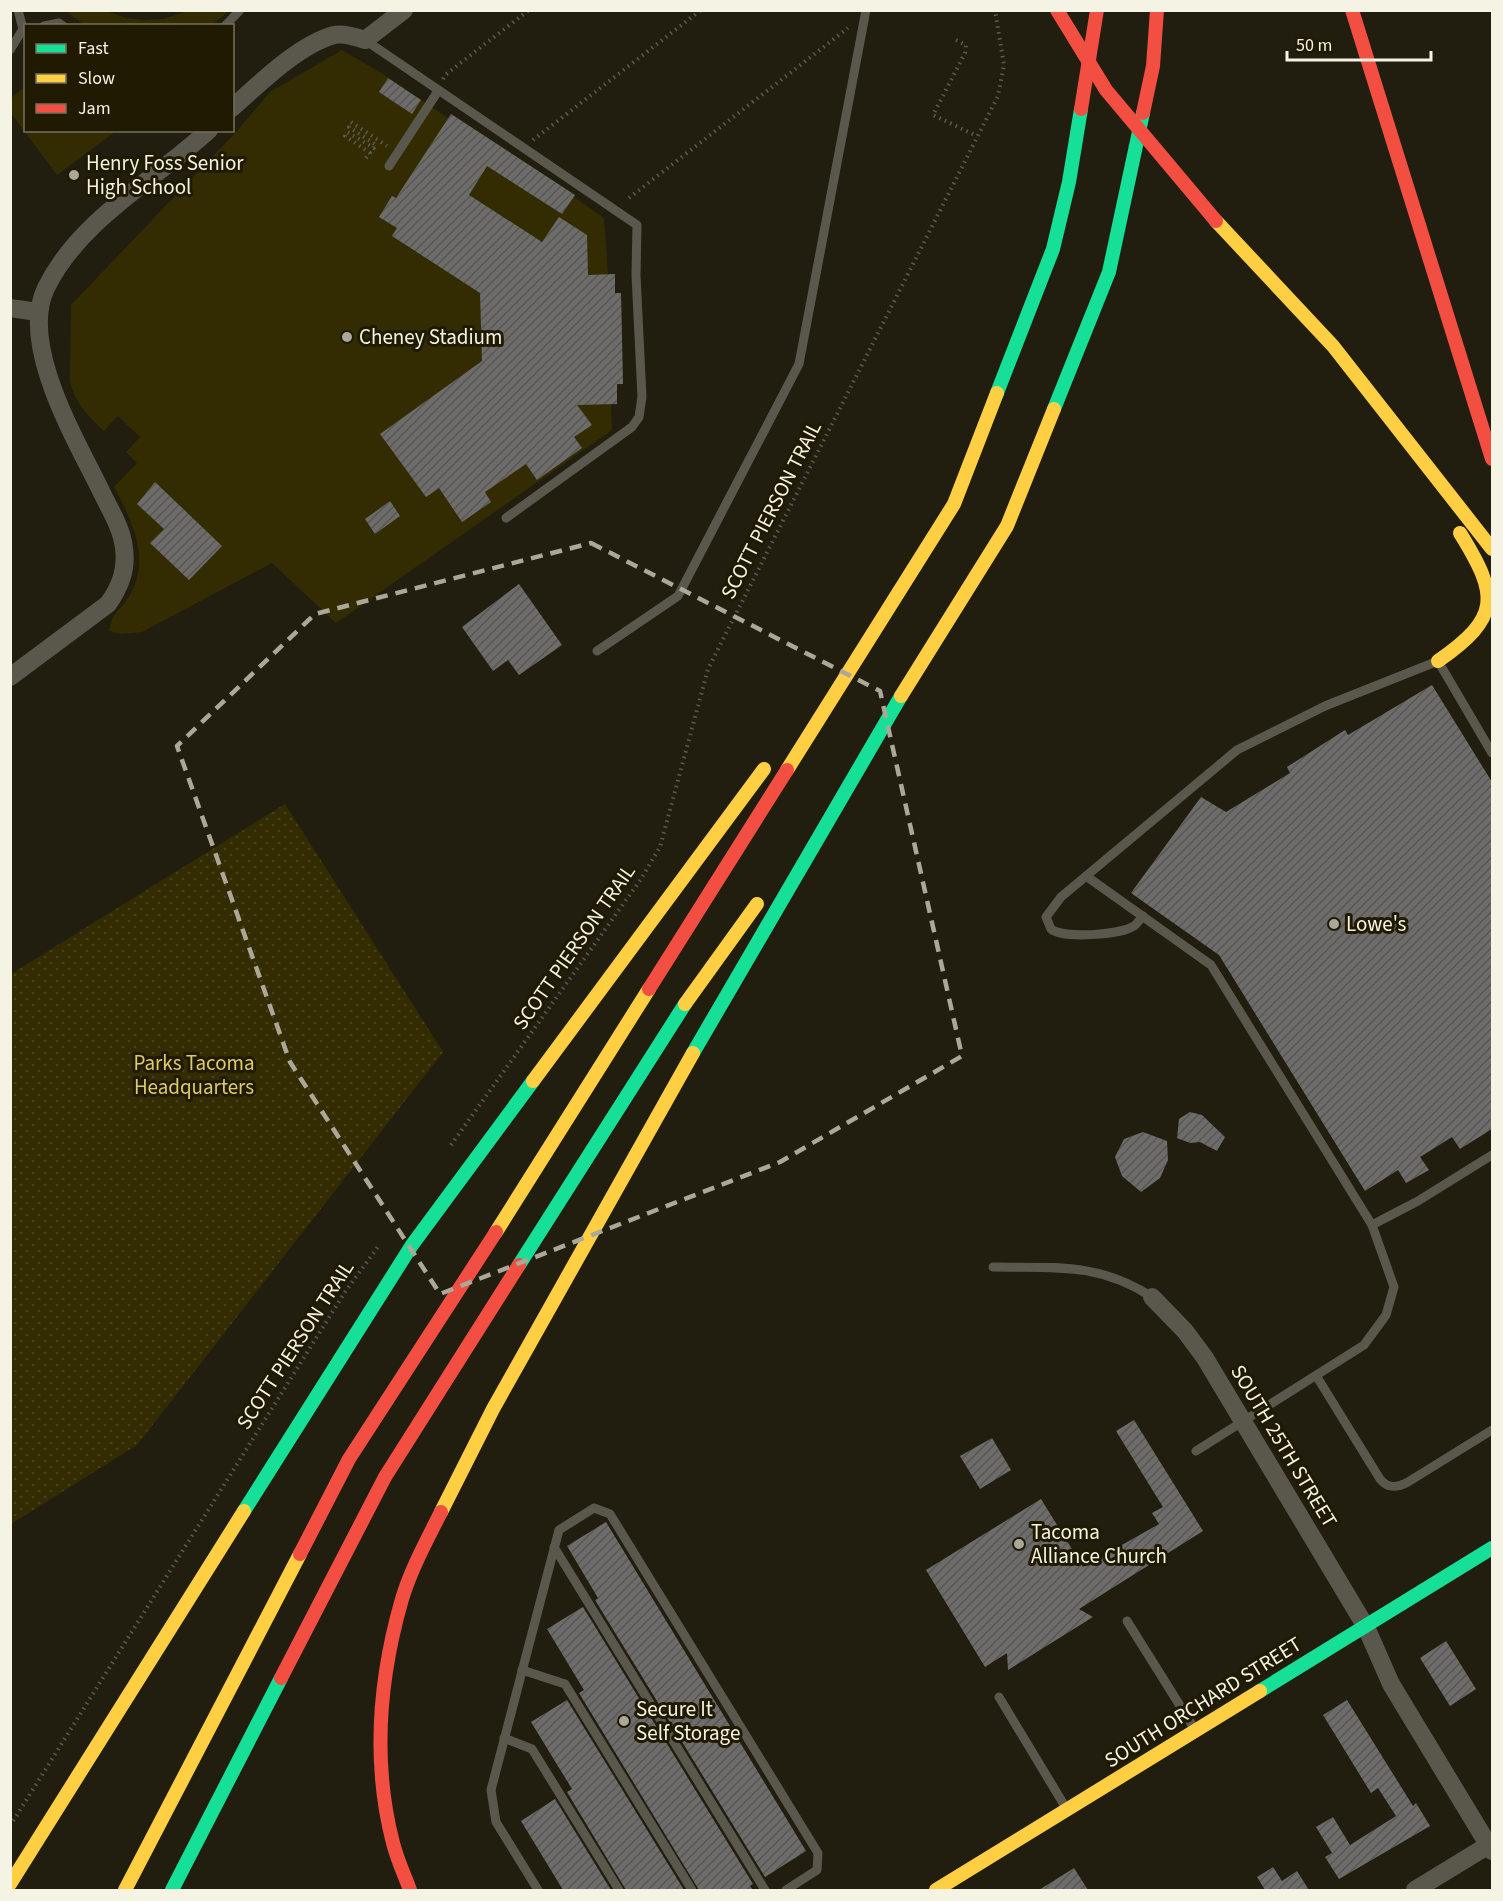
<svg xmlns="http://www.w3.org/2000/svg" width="1503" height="1901" font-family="'Source Sans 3',sans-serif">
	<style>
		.park { fill: url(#park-dots) }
		.pitch { fill: #332c02 }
		.building { fill: url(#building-hatch) }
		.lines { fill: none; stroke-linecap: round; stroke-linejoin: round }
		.path { stroke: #5b5a4f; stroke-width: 4; stroke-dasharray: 1.5 4.5; stroke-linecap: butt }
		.lane { stroke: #5a584d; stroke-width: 9 }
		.street { stroke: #5a584d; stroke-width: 18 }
		.fast { stroke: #16e098; stroke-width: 14 }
		.slow { stroke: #ffcf43; stroke-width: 14 }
		.jam { stroke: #f24e42; stroke-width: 14 }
		.marked { fill: none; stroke: #aba899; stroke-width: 4.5; stroke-dasharray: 12 8; stroke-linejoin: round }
		.poi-dot { fill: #aba899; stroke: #1f1a01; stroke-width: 2 }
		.labels { text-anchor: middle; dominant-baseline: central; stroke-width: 6; stroke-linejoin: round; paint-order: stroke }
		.poi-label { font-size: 21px; fill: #f5f3e3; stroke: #1f1a01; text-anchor: start }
		.street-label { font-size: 21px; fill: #f5f3e3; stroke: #1f1a01 }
		.park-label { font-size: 21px; fill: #decb68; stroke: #1f1a01 }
	</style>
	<defs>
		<pattern id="park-dots" width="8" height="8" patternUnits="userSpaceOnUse" patternTransform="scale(1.5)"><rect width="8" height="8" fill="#332c02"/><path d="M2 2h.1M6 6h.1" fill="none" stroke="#47411a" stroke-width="1.8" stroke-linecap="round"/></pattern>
		<pattern id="building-hatch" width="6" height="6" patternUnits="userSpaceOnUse" patternTransform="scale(1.5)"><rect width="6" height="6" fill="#6d6c6a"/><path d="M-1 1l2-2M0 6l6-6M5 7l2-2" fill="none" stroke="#585753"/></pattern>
	</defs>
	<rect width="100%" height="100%" fill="#211e0f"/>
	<polygon class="park" points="285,804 443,1052 137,1445 11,1524 11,974"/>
	<g class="pitch">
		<polygon points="66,11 107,11 126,18 144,20 164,19 188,11 229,11 211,26 84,25"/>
		<path d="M342 50 383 74 448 118 451 114 575 195 574 197 604 218 608 274H615V293H621L623 384 617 385V404H611L612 430 336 623 272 563 142 632 121 634 109 631C112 612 121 610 130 595 151 558 132 521 114 487L137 463 126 452 140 437 118 416 104 431C89 417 74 402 70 381L71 305 236 132 270 92Z"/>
		<polygon points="25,87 26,130 116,131 57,175 11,113 11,98"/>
	</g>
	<g class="building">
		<polygon points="388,78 421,100 412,114 379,92"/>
		<polygon points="451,114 575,195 562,214 487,166 469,195 542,242 559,217 587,235 588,275 615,274 615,293 621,293 623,384 617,384 617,404 577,405 592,425 574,437 582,448 537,480 526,464 485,492 491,502 462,522 439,488 426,497 380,434 482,361 480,293 392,236 397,228 379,217 392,196 396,198"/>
		<polygon points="155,482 222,546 189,580 150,543 164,529 137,504"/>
		<polygon points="390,501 400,516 375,534 365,519"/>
		<polygon points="519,584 562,645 519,675 508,660 493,671 462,627"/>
		<polygon points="1432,685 1492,782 1492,1129 1460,1149 1452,1137 1420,1157 1429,1170 1406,1183 1398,1170 1365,1191 1219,955 1131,893 1201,797 1226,812 1290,773 1287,767 1345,730 1348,735"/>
		<polygon points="1190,1112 1202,1115 1225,1137 1217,1151 1200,1142 1190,1143 1177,1138 1179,1119"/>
		<polygon points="1143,1132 1167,1141 1168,1160 1160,1178 1141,1192 1122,1176 1115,1157 1124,1139"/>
		<polygon points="1134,1420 1203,1531 1079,1609 1093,1617 1008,1670 1007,1653 985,1667 926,1570 1041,1499 1083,1567 1159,1524 1152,1513 1163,1507 1116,1431"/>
		<polygon points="992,1438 1011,1470 980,1489 960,1456"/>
		<polygon points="606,1522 806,1851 765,1877 595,1600 598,1598 567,1546"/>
		<polygon points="583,1607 753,1884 750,1886 753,1890 699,1890 579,1693 584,1690 547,1629"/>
		<polygon points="1446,1641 1476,1689 1450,1706 1420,1658"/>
		<polygon points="567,1700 684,1890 626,1890 567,1792 572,1789 531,1722"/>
		<polygon points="1347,1700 1413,1806 1416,1803 1430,1826 1339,1879 1325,1857 1332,1853 1316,1827 1333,1817 1350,1845 1396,1816 1378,1788 1371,1793 1323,1715"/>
		<polygon points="555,1799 611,1890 563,1890 521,1821"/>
		<polygon points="1273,1867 1282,1881 1297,1871 1309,1890 1265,1890 1257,1877"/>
		<polygon points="1074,1868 1088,1890 1039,1890"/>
	</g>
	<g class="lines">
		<g class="path">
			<polyline points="956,40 966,45 965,53 933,115 977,136"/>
			<polyline points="443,79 445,75 529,10"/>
			<polyline points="533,140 701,10"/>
			<polyline points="366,158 370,153 345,136 347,132 374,148 376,145 349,127 351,122 387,146"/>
			<polyline points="629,198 848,28"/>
			<polyline points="451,1145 639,882 660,847 708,669 998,96 1004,65 995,10"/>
			<polyline points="10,1826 345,1292 380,1244"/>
		</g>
		<g class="lane">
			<polyline points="44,26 59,23 63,26"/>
			<polyline points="225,26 240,10"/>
			<polyline points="365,40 637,225 636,275 642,397 639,417 632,427 506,518"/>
			<polyline points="10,50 23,29 18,10"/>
			<polyline points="389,166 438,91"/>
			<polyline points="597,651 678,596 799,364 866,10"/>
			<polyline points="1086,876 1211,965 1372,1225 1394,1287 1386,1315 1364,1345 1196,1451"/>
			<path d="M1143 916C1140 919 1137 924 1134 926 1120 935 1063 939 1051 929L1046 917 1061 897 1237 750 1325 706 1438 661 1492 753"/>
			<polyline points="1372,1225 1418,1201 1492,1155"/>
			<path d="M993 1267C1055 1268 1098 1262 1152 1297"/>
			<path d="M1317 1377 1380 1479C1388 1489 1397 1488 1408 1482L1492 1430"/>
			<polyline points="554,1547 765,1890"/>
			<polyline points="1127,1621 1194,1728"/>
			<polyline points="522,1670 565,1684 692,1890"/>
			<polyline points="999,1697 1066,1808"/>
			<polyline points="504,1738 532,1749 619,1890"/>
			<polyline points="538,1890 496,1822 491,1790 559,1530 594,1508 610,1514 818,1853 817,1870 786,1890"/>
		</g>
		<g class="street">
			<path d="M232 108C259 84 298 45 334 35 343 33 356 37 365 40L404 10"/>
			<polyline points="10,308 38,312"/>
			<path d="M10 677 108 604C120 587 127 570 124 548 122 528 109 508 100 489 75 438 19 344 46 288 79 220 155 180 209 130"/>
			<polyline points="1152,1297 1185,1331 1205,1358 1366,1627 1391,1684 1492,1851"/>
			<polyline points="1415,1890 1492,1843"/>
		</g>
		<g class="fast">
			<polyline points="997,393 1053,249 1069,182 1081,109"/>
			<polyline points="1054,409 1109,272 1143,113"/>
			<polyline points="693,1053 901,696"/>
			<polyline points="519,1265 685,1004"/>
			<polyline points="244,1511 412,1245 533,1081"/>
			<polyline points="1260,1691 1492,1548"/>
			<polyline points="172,1890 281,1678"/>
		</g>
		<g class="slow">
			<polyline points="1216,221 1333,346 1492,549"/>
			<path d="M1438 661C1501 617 1499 596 1460 533"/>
			<polyline points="901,696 1007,526 1054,409"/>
			<polyline points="787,770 954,504 997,393"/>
			<polyline points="685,1004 757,904"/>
			<polyline points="533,1081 764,769"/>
			<polyline points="496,1232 649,989"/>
			<polyline points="441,1512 493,1409 693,1053"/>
			<polyline points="10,1884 244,1511"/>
			<polyline points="125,1890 300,1554"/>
			<polyline points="936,1890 1260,1691"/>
		</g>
		<g class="jam">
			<polyline points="1057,10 1106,90 1216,221"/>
			<polyline points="1352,10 1492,459"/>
			<polyline points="1081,109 1097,10"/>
			<polyline points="1143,113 1153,66 1157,10"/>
			<polyline points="649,989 787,770"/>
			<polyline points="300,1554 349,1459 496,1232"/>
			<polyline points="281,1678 385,1477 519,1265"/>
			<path d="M410 1890C404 1874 397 1859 393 1843 372 1762 379 1679 402 1599 411 1569 427 1540 441 1512"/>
		</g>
	</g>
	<path class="marked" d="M591 543 880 691 962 1056 780 1162 440 1294 290 1062 177 746 315 614Z"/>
	<g class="poi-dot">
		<circle cx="74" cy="175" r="6"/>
		<circle cx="347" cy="337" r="6"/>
		<circle cx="1334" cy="924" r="6"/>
		<circle cx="1019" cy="1544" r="6"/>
		<circle cx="624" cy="1721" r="6"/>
	</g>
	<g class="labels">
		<g class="poi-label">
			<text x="86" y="163">Henry Foss Senior<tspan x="86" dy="24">High School</tspan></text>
			<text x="359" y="337">Cheney Stadium</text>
			<text x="1346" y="924">Lowe's</text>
			<text x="1031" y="1532">Tacoma<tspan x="1031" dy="24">Alliance Church</tspan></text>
			<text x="636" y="1709">Secure It<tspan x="636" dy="24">Self Storage</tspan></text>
		</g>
		<g class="street-label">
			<text transform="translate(771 510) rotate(-63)">SCOTT PIERSON TRAIL</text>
			<text transform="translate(574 947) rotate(-55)">SCOTT PIERSON TRAIL</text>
			<text transform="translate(295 1345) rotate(-57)">SCOTT PIERSON TRAIL</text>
			<text transform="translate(1284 1446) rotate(59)">SOUTH 25TH STREET</text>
			<text transform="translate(1203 1702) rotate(-32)">SOUTH ORCHARD STREET</text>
		</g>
		<g class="park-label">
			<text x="194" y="1063">Parks Tacoma<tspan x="194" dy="24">Headquarters</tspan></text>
		</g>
	</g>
	<rect width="1503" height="1901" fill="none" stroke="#f5f3e3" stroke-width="24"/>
	<rect x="24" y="24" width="210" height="108" fill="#1f1a01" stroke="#75715b" stroke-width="1.5"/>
	<rect x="36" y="44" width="30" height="9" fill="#16e098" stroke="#75715b" stroke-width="1.5"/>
	<text x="78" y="54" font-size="18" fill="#f5f3e3">Fast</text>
	<rect x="36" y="74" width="30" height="9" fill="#ffcf43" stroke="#75715b" stroke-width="1.5"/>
	<text x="78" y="84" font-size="18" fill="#f5f3e3">Slow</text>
	<rect x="36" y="104" width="30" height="9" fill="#f24e42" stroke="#75715b" stroke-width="1.5"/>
	<text x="78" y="114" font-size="18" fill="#f5f3e3">Jam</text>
	<path d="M1287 51v9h144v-9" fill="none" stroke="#f5f3e3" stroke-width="3"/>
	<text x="1296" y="51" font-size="18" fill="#f5f3e3" stroke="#1f1a01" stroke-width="4.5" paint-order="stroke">50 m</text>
</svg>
